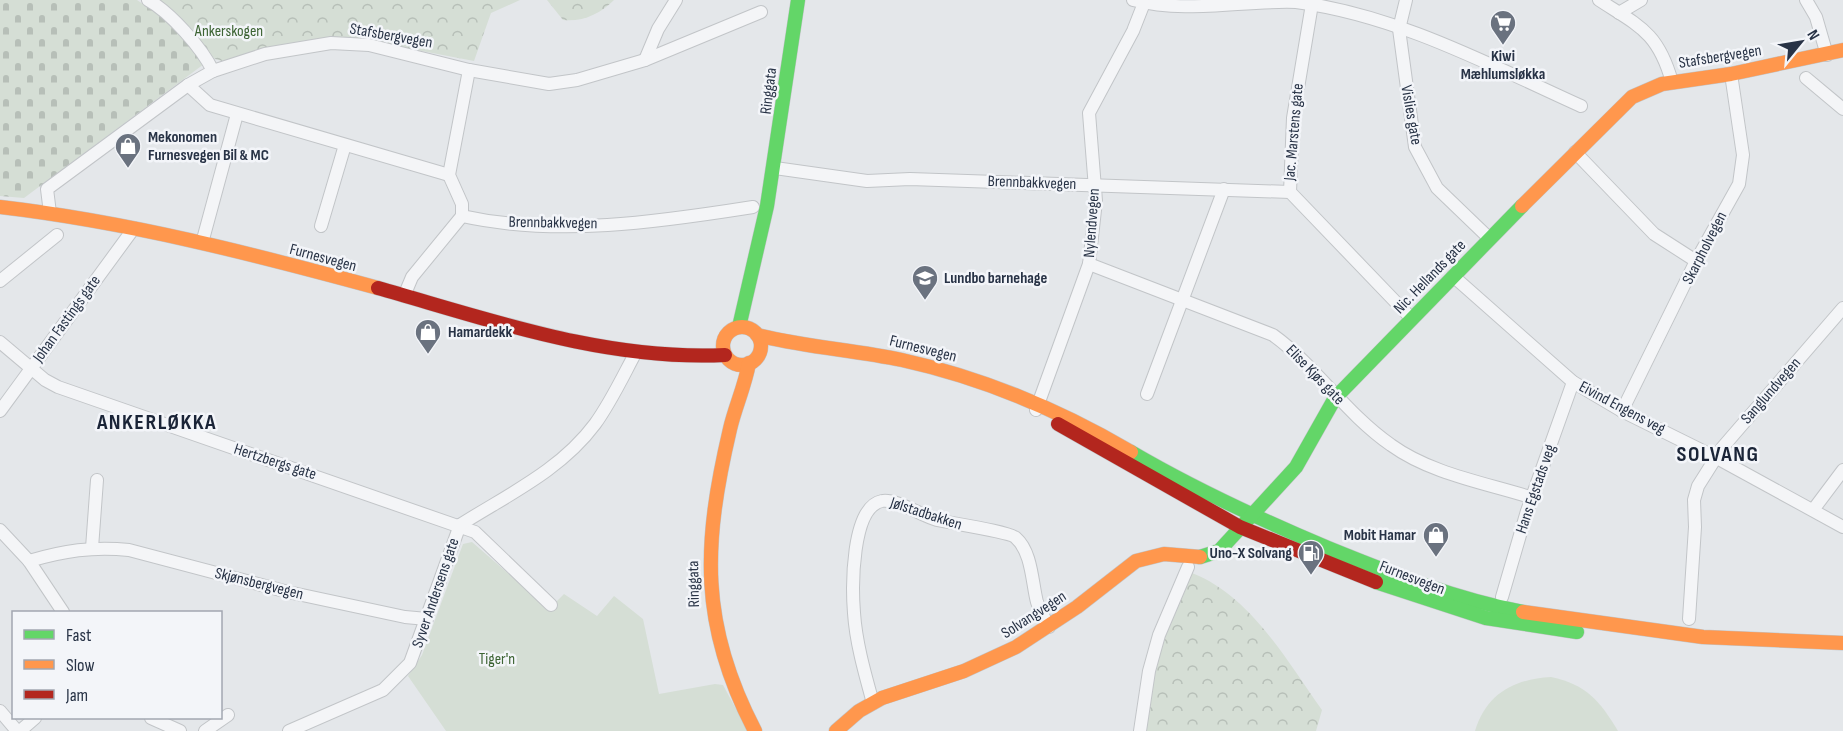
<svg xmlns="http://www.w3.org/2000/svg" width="1843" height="731" font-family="'Sofia Sans Condensed',sans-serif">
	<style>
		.forest { fill: url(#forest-crowns) }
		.cemetery { fill: url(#cemetery-stones) }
		.park { fill: #d5ded5 }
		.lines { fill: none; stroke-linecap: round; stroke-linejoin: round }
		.street-casing { stroke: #c2c5c8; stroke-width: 14 }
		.fast-casing { stroke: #c2c5c8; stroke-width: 15 }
		.slow-casing { stroke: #c2c5c8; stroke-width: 15 }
		.jam-casing { stroke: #c2c5c8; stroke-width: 15 }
		.street { stroke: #f4f5f7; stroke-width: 12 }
		.fast { stroke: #63d668; stroke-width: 14 }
		.slow { stroke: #ff974d; stroke-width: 14 }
		.jam { stroke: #b3261e; stroke-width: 14 }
		.labels { text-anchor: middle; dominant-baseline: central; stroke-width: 5; stroke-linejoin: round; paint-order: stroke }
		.park-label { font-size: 16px; fill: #3d6434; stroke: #f3f5f9 }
		.street-label { font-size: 16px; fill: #283346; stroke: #f3f5f9 }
		.poi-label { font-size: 16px; font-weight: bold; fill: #283346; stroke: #f3f5f9; text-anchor: start }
		.district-label { font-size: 22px; font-weight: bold; letter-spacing: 1.5px; fill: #1a2437; stroke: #f3f5f9 }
	</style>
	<defs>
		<pattern id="forest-crowns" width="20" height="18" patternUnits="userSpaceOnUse" patternTransform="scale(1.5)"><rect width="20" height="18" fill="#d5ded5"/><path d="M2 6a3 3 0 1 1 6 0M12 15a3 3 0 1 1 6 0" fill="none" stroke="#b7bfb8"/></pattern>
		<pattern id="cemetery-stones" width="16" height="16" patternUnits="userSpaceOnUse" patternTransform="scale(1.5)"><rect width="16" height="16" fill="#d5ded5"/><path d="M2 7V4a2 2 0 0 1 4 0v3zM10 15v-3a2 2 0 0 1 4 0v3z" fill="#b7bfb8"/></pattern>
	</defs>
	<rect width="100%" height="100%" fill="#e4e7ea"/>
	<g class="forest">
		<polygon points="152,0 520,0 491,13 474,61 380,43 327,37 292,44 229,63 215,59"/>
		<path d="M547 0H614C600 14 583 22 563 20Z"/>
		<path d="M1192 573C1251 596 1287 661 1322 710L1316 731H1146L1153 679 1166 632Z"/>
	</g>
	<polygon class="cemetery" points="0,0 137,0 168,21 196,51 204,64 24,198 0,196"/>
	<g class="park">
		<polygon points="472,542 549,609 564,594 597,616 614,596 643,619 659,694 715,684 723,685 748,731 446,731 408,676 422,655 463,544"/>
		<path d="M1551 677C1587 685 1599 700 1618 731H1475C1486 694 1514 679 1551 677Z"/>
	</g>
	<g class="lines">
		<g class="street-casing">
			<g id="street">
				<path d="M148 0C170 12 202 48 213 71"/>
				<path d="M1133 0C1188 14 1242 0 1296 2 1397 15 1490 65 1581 106"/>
				<polyline points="1406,0 1399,29 1415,147 1437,188 1490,239"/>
				<path d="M1599 0C1639 26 1658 32 1672 82"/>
				<polyline points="1806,0 1816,17 1827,55"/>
				<polyline points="1312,4 1293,118 1290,192 1412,319"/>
				<polyline points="1619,13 1641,0"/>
				<polyline points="645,60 658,29 676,0"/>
				<polyline points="1806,78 1843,109"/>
				<polyline points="188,85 210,105 449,175"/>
				<polyline points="1575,152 1654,234 1696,261"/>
				<polyline points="775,168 867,181 910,179 1290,192"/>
				<polyline points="50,213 47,189 188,85 213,71 265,54 331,43 369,45 469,70 549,84 577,80 645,60 761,12"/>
				<path d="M462 216C557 237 658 222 753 207"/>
				<polyline points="321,226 345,145"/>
				<polyline points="202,243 237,114"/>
				<path d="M1089 264 1273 335C1316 366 1346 414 1391 445 1431 474 1486 483 1533 498"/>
				<polyline points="1453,276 1573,382 1622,411 1717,458 1843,527"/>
				<polyline points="0,281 57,235"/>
				<polyline points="404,296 412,277 462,216 462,204 449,175 469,70"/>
				<polyline points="0,342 45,380 58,387 475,532 551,605"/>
				<polyline points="1147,394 1224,189"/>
				<polyline points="1036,410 1089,264 1096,201 1089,113 1133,31 1144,3"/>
				<polyline points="0,411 134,228"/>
				<polyline points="1622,411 1696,261 1739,184 1743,155 1731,74"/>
				<polyline points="1813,510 1843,470"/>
				<path d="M460 525C507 495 560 471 595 424 611 402 623 376 636 352"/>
				<polyline points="0,530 29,561 63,612"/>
				<polyline points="92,548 97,480"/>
				<path d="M29 561C63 551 93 546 129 550L288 592 405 617 427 619"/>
				<polyline points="1502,597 1527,511 1573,382"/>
				<polyline points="1689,619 1695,527 1694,500 1698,486 1722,448 1843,308"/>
				<path d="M873 703C865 674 856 643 854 613 852 588 851 507 882 501 895 498 922 516 937 520 950 523 1011 532 1016 538 1032 552 1032 583 1037 602 1040 611 1045 619 1049 627"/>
				<polyline points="0,711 17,731"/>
				<polyline points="151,718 180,731"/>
				<polyline points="20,731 35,718"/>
				<polyline points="205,731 228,715"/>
				<polyline points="289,731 383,690 410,663 460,525"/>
				<polyline points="1140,731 1149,671 1159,635 1188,567"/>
			</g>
		</g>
		<g class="fast-casing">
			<g id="fast">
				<polyline points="739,327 767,206 798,0"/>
				<path d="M1131 452C1196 490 1259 519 1328 548 1392 574 1455 599 1523 612"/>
				<polyline points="1200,557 1219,551 1296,467 1335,398 1522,206"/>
				<polyline points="1376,582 1486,618 1577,632"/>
			</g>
		</g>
		<g class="slow-casing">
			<g id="slow">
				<polyline points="1522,206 1632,97 1662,84 1731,74 1843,50"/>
				<path d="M0 207C129 222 253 254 378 288"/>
				<circle cx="742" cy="346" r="19"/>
				<path d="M757 335C805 347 854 350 902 360 984 378 1059 410 1131 452"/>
				<path d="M749 363C745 386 735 407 730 429 703 544 699 624 755 731"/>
				<polyline points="1523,612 1703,637 1843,643"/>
				<polyline points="836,731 859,711 882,698 964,671 1016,647 1077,607 1136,561 1164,554 1200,557"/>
			</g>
		</g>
		<g class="jam-casing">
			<g id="jam">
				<path d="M378 288C491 320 606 361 725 355"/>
				<polyline points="1058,424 1240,527 1376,582"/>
			</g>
		</g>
		<use href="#street" class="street"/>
		<use href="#fast" class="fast"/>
		<use href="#slow" class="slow"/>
		<use href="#jam" class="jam"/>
	</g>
	<defs>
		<g id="supermarket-pin" transform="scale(1.35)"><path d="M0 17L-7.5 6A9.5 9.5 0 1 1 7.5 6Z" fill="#6a727f" stroke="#f3f5f9"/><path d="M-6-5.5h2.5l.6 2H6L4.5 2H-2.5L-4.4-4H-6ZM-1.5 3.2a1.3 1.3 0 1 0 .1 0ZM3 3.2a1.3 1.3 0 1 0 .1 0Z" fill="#fff"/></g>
		<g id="shop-pin" transform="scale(1.35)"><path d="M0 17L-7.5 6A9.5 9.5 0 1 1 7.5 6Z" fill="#6a727f" stroke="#f3f5f9"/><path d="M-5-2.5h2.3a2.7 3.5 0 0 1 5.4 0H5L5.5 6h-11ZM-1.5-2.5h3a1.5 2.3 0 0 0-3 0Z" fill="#fff"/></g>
		<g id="school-pin" transform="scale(1.35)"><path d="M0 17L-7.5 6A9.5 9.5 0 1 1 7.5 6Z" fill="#6a727f" stroke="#f3f5f9"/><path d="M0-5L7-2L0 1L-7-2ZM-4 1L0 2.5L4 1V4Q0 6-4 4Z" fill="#fff"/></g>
		<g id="fuel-pin" transform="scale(1.35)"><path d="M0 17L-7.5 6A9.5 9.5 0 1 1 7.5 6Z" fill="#6a727f" stroke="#f3f5f9"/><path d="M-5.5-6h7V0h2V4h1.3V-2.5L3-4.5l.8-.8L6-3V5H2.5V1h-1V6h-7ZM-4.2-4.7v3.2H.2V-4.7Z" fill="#fff"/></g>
	</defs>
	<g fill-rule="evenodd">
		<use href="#supermarket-pin" x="1503" y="23"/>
		<use href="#shop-pin" x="128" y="146"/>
		<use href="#school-pin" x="925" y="278"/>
		<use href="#shop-pin" x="428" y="332"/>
		<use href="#shop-pin" x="1436" y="535"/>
		<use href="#fuel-pin" x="1311" y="553"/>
	</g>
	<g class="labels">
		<g class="park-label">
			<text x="229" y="31">Ankerskogen</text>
			<text x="497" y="659">Tiger'n</text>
		</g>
		<g class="street-label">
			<text transform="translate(391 36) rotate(10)">Stafsbergvegen</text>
			<text transform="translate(1720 57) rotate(-9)">Stafsbergvegen</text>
			<text transform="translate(769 91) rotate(-83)">Ringgata</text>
			<text transform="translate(1411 115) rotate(80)">Vislies gate</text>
			<text transform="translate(1294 132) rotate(-85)">Jac. Marstens gate</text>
			<text transform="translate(1032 183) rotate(2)">Brennbakkvegen</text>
			<text transform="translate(553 223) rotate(1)">Brennbakkvegen</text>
			<text transform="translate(1092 223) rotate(-86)">Nylendvegen</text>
			<text transform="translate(1705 248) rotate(-63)">Skarpholvegen</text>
			<text transform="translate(323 258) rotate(15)">Furnesvegen</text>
			<text transform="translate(1430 277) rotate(-46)">Nic. Hellands gate</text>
			<text transform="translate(67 319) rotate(-54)">Johan Fastings gate</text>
			<text transform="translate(923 349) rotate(14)">Furnesvegen</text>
			<text transform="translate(1315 375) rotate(46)">Elise Kjøs gate</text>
			<text transform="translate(1771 391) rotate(-49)">Sanglundvegen</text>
			<text transform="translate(1622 408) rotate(28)">Eivind Engens veg</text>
			<text transform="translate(275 462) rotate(18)">Hertzbergs gate</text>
			<text transform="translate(1536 489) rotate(-71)">Hans Egstads veg</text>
			<text transform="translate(926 514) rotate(18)">Jølstadbakken</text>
			<text transform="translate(1412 578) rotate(21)">Furnesvegen</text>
			<text transform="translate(259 584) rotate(14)">Skjønsbergvegen</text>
			<text transform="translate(694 584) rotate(-91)">Ringgata</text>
			<text transform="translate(436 593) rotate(-71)">Syver Andersens gate</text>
			<text transform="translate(1034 615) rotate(-33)">Solvangvegen</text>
		</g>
		<g class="poi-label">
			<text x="1503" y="56" text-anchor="middle">Kiwi<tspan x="1503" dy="18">Mæhlumsløkka</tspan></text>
			<text x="148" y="137">Mekonomen<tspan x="148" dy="18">Furnesvegen Bil &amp; MC</tspan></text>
			<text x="944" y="278">Lundbo barnehage</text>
			<text x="448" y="332">Hamardekk</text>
			<text x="1416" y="535" text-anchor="end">Mobit Hamar</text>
			<text x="1292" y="553" text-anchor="end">Uno-X Solvang</text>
		</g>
		<g class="district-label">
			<text x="157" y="422">ANKERLØKKA</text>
			<text x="1718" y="454">SOLVANG</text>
		</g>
	</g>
	<rect x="12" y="611" width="210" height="108" fill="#f3f5f9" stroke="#a2a7b1" stroke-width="1.5"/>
	<rect x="24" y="630" width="30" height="9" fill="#63d668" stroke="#a2a7b1" stroke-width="1.5"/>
	<text x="66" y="641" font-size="18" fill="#283346">Fast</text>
	<rect x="24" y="660" width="30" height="9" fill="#ff974d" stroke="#a2a7b1" stroke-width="1.5"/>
	<text x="66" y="671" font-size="18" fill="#283346">Slow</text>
	<rect x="24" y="690" width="30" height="9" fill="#b3261e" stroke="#a2a7b1" stroke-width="1.5"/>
	<text x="66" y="701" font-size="18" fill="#283346">Jam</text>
	<g transform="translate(1801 42) rotate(60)" stroke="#f3f5f9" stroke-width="4.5" paint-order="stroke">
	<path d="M0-4.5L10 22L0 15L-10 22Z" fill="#283346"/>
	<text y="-9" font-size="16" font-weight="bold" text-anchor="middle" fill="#283346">N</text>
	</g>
</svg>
